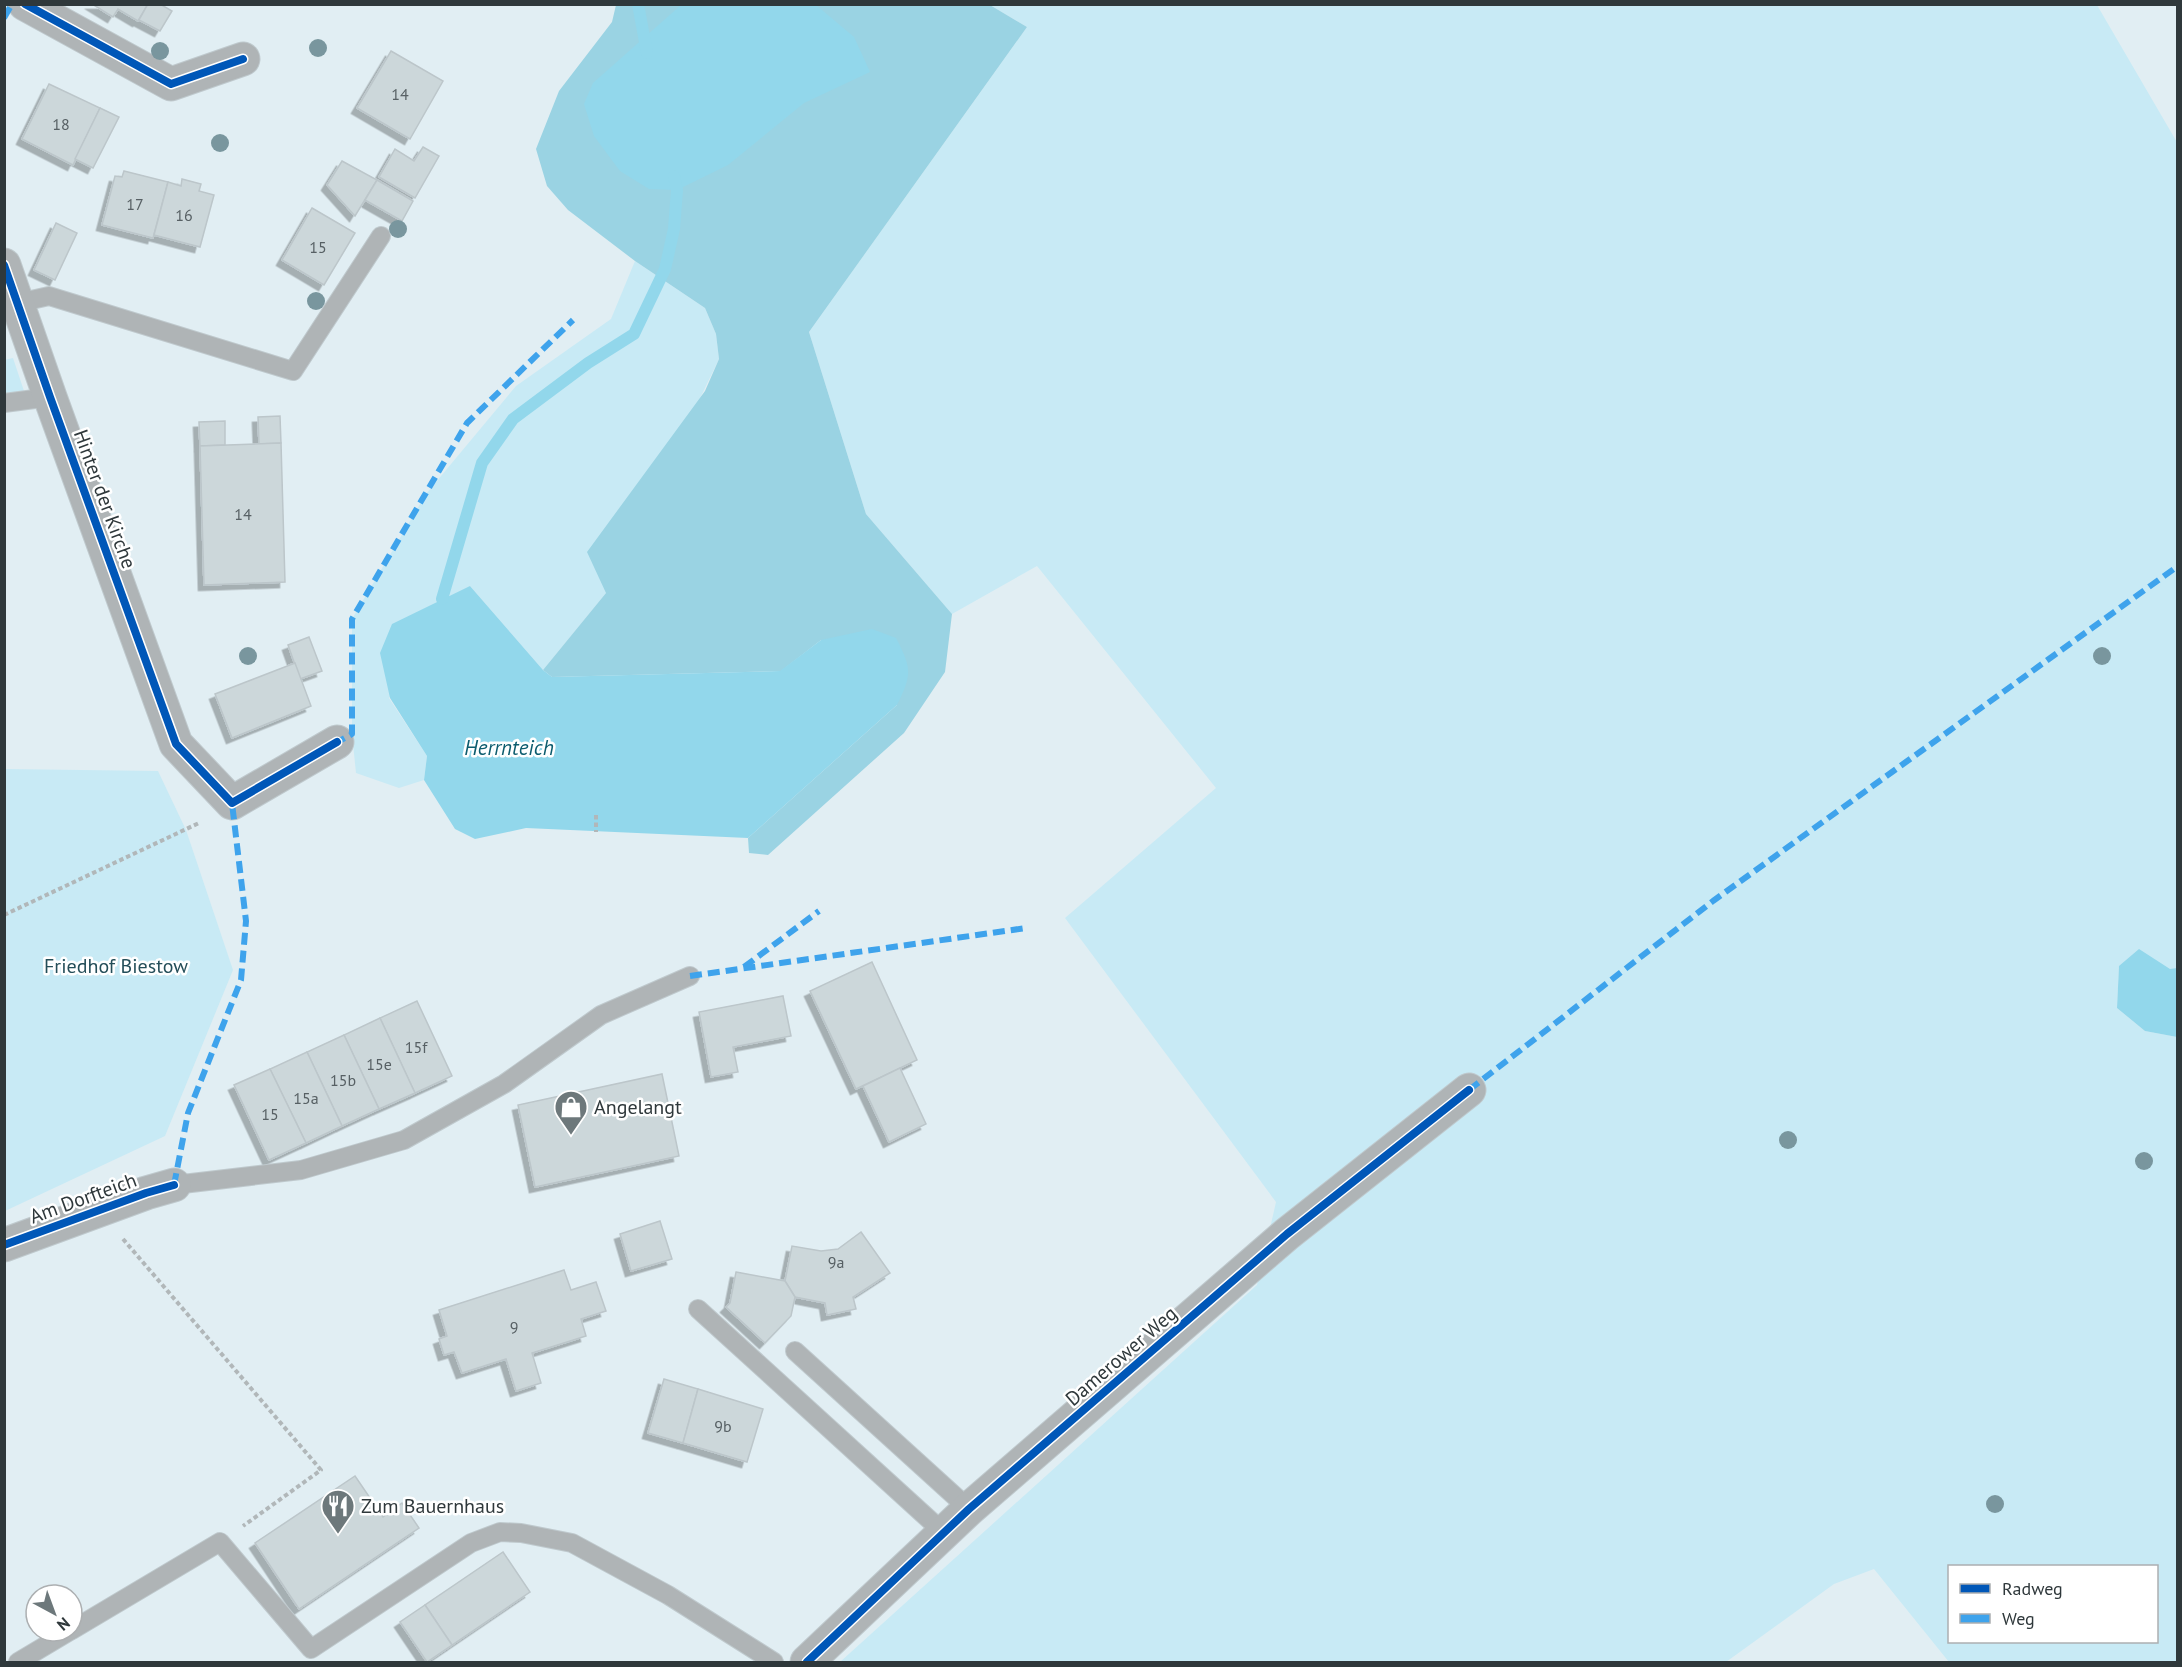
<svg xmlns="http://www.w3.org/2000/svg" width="2182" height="1667" font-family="'PT Sans',sans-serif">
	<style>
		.green { fill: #c8eaf5; fill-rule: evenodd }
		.forest { fill: #9ad3e3 }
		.water { fill: #92d7eb }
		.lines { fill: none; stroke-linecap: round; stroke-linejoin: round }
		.stream { stroke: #92d7eb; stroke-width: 12 }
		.building { fill: #ccd7da; stroke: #bcc6ca; stroke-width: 1.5; filter: url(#shadow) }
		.service-casing { stroke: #bfc9cd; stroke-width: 20 }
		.minor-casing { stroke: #bfc9cd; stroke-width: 35 }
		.path { stroke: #b1b7b9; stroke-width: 4; stroke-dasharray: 4.5 3; stroke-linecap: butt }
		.service { stroke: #afb4b6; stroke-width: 18 }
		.minor { stroke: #afb4b6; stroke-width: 33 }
		.quiet { stroke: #3ea3ec; stroke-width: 6; stroke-dasharray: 12 6; stroke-linecap: butt }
		.cycleway-casing { stroke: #fff; stroke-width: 11 }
		.cycleway { stroke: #0057b8; stroke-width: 8 }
		.tree { fill: #79969e }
		.labels { text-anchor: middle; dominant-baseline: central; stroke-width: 5; stroke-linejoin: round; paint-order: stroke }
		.number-label { font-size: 16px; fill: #576064 }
		.street-label { font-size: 20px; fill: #2f383b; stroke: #fff }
		.park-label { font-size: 20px; fill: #244e59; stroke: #fff }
		.poi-label { font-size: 20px; fill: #2f383b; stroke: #fff; text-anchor: start }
		.water-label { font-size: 21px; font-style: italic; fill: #0c5c6e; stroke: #fff }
	</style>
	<defs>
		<filter id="shadow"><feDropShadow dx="-5.5" dy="5.5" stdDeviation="0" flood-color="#0004"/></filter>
	</defs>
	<rect width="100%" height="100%" fill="#e1eef3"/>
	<g class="green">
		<path d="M990 5H2097L2178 144 2177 968 2170 970 2119 966 2117 1008 2145 1031 2177 1037V1662H1949L1874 1569 1834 1584 1726 1662H840L1257 1285 1276 1202 1065 918 1216 788 1037 566 952 614 866 514 809 332 1027 27ZM1950 1566H2156V1642H1950Z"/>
		<polygon points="635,261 705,308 716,334 719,359 606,593 543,670 470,586 389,698 427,756 424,780 399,788 356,773 352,734 352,619 426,494 516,386 611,319"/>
		<polygon points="13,358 24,391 5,394 4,360"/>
		<polygon points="5,769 158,771 186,830 233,970 165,1136 5,1211"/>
	</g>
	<polygon class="forest" points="616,5 990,5 1027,27 809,332 866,514 952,614 945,672 904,733 768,855 749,853 748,838 897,705 821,640 781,671 552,677 543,670 606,593 587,552 705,391 719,359 716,334 705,308 635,261 568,210 547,186 536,149 559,91 612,22"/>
	<g class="water">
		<polygon points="681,5 816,5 854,37 870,72 804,103 728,165 677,190 649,189 620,171 594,136 584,104 593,83"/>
		<path d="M470 586 543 670 552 677 780 671 821 640 872 629 896 638C912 669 912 674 897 705L748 838 526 828 475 839 455 829 424 780 427 756 390 698 380 653 392 624Z"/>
		<polygon points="2139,949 2170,969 2177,968 2177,1037 2145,1031 2117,1008 2119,966"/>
	</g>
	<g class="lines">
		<g class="stream">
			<polyline points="638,4 647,53"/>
			<polyline points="442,599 482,463 513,419 588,363 634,334 665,269 674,229 677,190 674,176"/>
		</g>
	</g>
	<g class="building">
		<polygon points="92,4 148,4 138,21 118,9 113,17"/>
		<polygon points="148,4 160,4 172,11 160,31 139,20"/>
		<polygon points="391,51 443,81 410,139 357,108"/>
		<polygon points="49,84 100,108 73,165 22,139"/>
		<polygon points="100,108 119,117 93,168 75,159"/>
		<polygon points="423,147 439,156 415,198 379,177 395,149 414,161"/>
		<polygon points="342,161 377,180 355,216 327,185"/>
		<polygon points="124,171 168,182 153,238 102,225 115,176 122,177"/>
		<polygon points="182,179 201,184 199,191 214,195 200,247 154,235 168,182 181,186"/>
		<polygon points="377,180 413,201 402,221 365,200"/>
		<polygon points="312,208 355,233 324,285 282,260"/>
		<polygon points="56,223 77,233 55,280 34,270"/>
		<polygon points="280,416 281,443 259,444 258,417"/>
		<polygon points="225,421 225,445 200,446 199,422"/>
		<polygon points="281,443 285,582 204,585 200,446"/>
		<polygon points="309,637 322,671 300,679 288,645"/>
		<polygon points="295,663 311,706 232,738 215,694"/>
		<polygon points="872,962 917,1060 856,1089 810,991"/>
		<polygon points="783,996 791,1036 733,1047 738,1072 711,1077 699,1012"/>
		<polygon points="417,1001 452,1076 415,1093 380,1018"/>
		<polygon points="380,1018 415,1093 379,1109 344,1035"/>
		<polygon points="344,1035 379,1109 342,1126 307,1052"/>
		<polygon points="307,1052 342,1126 306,1143 270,1069"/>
		<polygon points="900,1068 926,1124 889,1142 863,1086"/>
		<polygon points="270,1069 306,1143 269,1160 234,1085"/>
		<polygon points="662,1074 679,1156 535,1187 518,1105"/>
		<polygon points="660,1221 672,1259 631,1271 620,1234"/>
		<polygon points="861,1232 890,1273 853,1297 856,1309 827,1315 825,1303 795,1297 785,1281 792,1246 821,1251 838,1249"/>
		<polygon points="564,1270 571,1290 596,1282 606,1311 581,1319 586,1336 532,1353 541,1383 516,1391 506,1359 462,1373 454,1352 444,1355 439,1339 447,1336 439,1310"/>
		<polygon points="736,1272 785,1281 795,1297 791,1316 765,1343 726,1307 730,1303"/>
		<polygon points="664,1379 698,1389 683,1443 648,1433"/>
		<polygon points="698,1389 763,1409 747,1462 683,1443"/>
		<polygon points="355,1476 383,1517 402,1503 419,1528 299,1609 255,1543"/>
		<polygon points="503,1552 530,1592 452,1645 425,1605"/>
		<polygon points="425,1605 452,1645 427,1662 400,1622"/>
	</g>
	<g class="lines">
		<g class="service-casing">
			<g id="service">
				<polyline points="18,303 49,296 293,371 381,236"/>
				<polyline points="4,403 50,397"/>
				<polyline points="174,1185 301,1170 404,1140 504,1084 601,1015 690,976"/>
				<polyline points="698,1309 944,1533"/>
				<polyline points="795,1351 969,1509"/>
				<polyline points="72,1630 220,1542 311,1649 471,1543 500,1532 521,1533 572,1543 668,1595 774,1662"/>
				<polyline points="18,1662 70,1631"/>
			</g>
		</g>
		<g class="minor-casing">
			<g id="minor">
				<polyline points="25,4 171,84 243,59"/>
				<polyline points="4,265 50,397 176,744 232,803 337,742"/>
				<polyline points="4,1245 146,1193 174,1185"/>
				<polyline points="807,1662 969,1509 1287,1234 1469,1090"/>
			</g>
		</g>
		<g class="path">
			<polyline points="596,815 596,832"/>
			<polyline points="4,915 199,823"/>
			<polyline points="123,1239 321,1470 243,1526"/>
		</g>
		<use href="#service" class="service"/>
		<use href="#minor" class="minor"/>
		<g class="quiet">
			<polyline points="4,18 12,4"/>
			<polyline points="334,744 352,734 352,619 467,423 573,320"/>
			<polyline points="744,967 819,911"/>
			<polyline points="690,976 1026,928"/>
			<polyline points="1469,1090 1713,901 2178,566"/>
			<polyline points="174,1185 188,1113 241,980 246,921 232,803"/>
		</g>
		<g class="cycleway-casing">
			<g id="cycleway">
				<polyline points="25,4 171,84 243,59"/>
				<polyline points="4,265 50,397 176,744 232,803 337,742"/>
				<polyline points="4,1245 146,1193 174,1185"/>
				<polyline points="807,1662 969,1509 1287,1234 1469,1090"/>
			</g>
		</g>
		<use href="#cycleway" class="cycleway"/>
	</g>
	<g class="tree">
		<circle cx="318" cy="48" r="9"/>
		<circle cx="160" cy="51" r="9"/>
		<circle cx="220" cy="143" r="9"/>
		<circle cx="398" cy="229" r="9"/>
		<circle cx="316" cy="301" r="9"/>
		<circle cx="248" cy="656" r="9"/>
		<circle cx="2102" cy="656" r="9"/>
		<circle cx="1788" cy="1140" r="9"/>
		<circle cx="2144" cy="1161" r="9"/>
		<circle cx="1995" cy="1504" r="9"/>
	</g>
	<defs>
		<g id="shop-pin" transform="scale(1.725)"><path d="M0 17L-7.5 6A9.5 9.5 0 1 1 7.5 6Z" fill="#6d787b" stroke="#fff"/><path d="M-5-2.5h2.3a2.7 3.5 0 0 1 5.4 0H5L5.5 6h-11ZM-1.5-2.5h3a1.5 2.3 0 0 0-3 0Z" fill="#fff"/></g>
		<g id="restaurant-pin" transform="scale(1.725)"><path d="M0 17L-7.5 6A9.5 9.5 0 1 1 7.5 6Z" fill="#6d787b" stroke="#fff"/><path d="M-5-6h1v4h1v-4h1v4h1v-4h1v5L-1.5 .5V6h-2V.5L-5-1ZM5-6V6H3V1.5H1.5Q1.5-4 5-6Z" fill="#fff"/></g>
	</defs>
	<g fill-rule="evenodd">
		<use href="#shop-pin" x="571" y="1107"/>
		<use href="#restaurant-pin" x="338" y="1506"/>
	</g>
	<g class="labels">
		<g class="number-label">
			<text x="400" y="94">14</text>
			<text x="61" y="124">18</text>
			<text x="135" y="204">17</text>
			<text x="184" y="215">16</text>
			<text x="318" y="247">15</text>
			<text x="243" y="514">14</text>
			<text x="416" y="1047">15f</text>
			<text x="379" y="1064">15e</text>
			<text x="343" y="1080">15b</text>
			<text x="306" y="1098">15a</text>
			<text x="270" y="1114">15</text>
			<text x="836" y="1262">9a</text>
			<text x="514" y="1327">9</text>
			<text x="723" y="1426">9b</text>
		</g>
		<g class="street-label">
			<text transform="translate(105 499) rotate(70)">Hinter der Kirche</text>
			<text transform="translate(83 1198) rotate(-20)">Am Dorfteich</text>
			<text transform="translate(1121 1356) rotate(-41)">Damerower Weg</text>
		</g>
		<g class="park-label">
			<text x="116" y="966">Friedhof Biestow</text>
		</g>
		<g class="poi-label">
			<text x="594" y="1107">Angelangt</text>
			<text x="361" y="1506">Zum Bauernhaus</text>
		</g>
		<g class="water-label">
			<text x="509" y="747">Herrnteich</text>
		</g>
	</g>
	<rect width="2182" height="1667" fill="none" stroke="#2f383b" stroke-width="12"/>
	<rect x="1948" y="1565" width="210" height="78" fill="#ffffff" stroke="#acafb1" stroke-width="1.5"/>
	<rect x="1960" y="1584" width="30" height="9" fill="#0057b8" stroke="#acafb1" stroke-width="1.5"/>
	<text x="2002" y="1595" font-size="18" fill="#2f383b">Radweg</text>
	<rect x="1960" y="1614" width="30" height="9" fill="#3ea3ec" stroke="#acafb1" stroke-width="1.5"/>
	<text x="2002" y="1625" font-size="18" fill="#2f383b">Weg</text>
	<g transform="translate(54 1613) rotate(139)"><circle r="28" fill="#ffffff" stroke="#acafb1" stroke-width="1.5"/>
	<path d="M0-4.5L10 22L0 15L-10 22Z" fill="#6d787b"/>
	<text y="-9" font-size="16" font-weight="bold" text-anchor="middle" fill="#2f383b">N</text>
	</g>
</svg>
